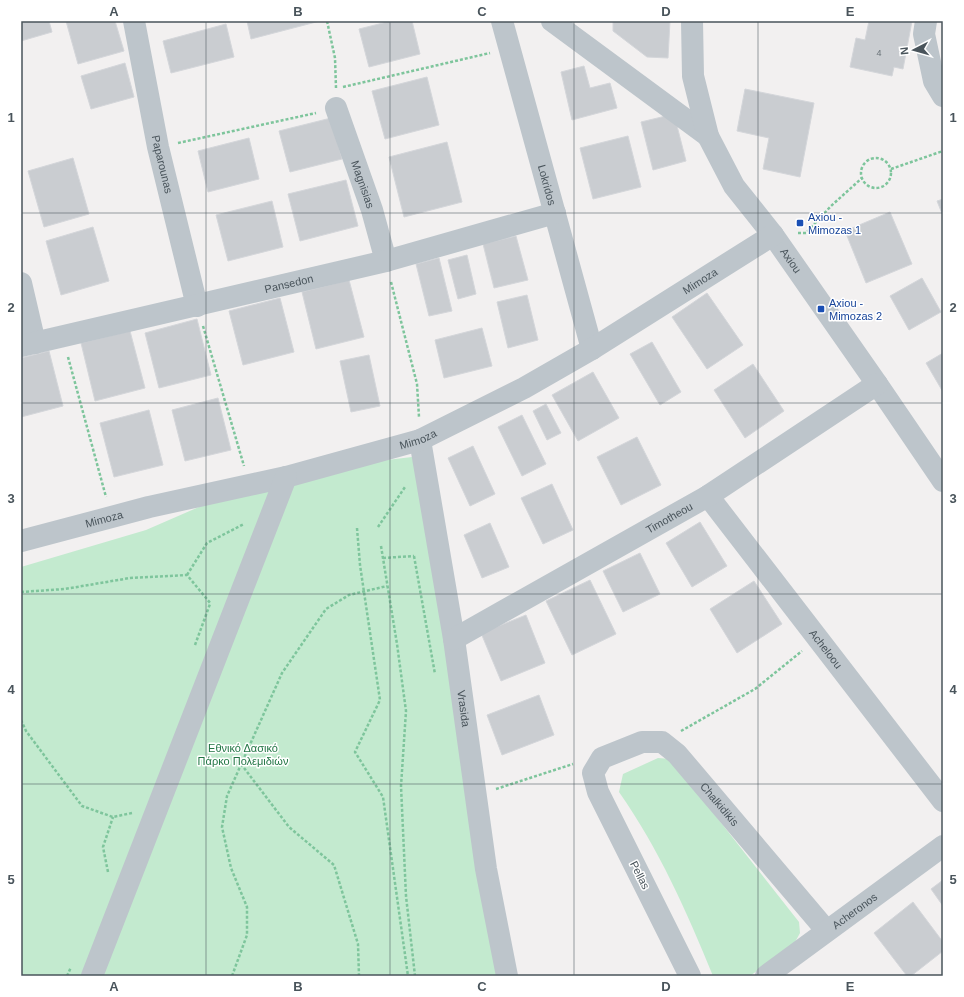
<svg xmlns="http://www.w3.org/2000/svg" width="964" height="997" font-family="Helvetica,sans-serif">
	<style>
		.green { fill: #c3eacf }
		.building { fill: #cacdd1; stroke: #d4d6da }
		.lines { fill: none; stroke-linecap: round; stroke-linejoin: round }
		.path { stroke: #7ec59c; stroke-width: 2.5; stroke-dasharray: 3 2; stroke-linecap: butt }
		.minor { stroke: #bdc5cb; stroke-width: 22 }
		.grid { fill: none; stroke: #49545b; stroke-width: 1; stroke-opacity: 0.55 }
		.transit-dot { fill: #1a4fb4; stroke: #fff; stroke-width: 1.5 }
		.labels { text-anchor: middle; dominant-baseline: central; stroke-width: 3; stroke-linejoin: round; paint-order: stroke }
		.number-label { font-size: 9px; fill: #697278 }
		.street-label { font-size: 11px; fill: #49545b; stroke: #fff }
		.transit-label { font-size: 11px; fill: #164399; stroke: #fff; text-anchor: start }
		.park-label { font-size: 11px; fill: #217544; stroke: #fff }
		.neatline { fill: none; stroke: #49545b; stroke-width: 1.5 }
		.grid-label { font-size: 13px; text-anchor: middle; font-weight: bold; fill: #49545b }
	</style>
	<rect width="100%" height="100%" fill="#f2f0f0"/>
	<g class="green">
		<polygon points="412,457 415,468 503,976 21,976 21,567 146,530 277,473"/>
		<path d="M658 758 671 759 799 922 800 933 794 944 750 976H713C687 912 659 849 619 792L623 774Z"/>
	</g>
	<g class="building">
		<polygon points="21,21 49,21 52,32 21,41"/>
		<polygon points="66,21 115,21 124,51 78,64"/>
		<polygon points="247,21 320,21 251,39"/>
		<polygon points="391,21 412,21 420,54 369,67 359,29"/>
		<polygon points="613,21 670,21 668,58 647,57 613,31"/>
		<polygon points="869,21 912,21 903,69 894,67 892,76 850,67 856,38 865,40"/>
		<polygon points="226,24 234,57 171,73 163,41"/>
		<polygon points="125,63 134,97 91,109 81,76"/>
		<polygon points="584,66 590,88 610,83 617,108 572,120 561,72"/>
		<polygon points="427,77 439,125 385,139 372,91"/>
		<polygon points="745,89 814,103 800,177 763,169 769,138 737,131"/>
		<polygon points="674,114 686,161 653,170 641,122"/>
		<polygon points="331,118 342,159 290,172 279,131"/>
		<polygon points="628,136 641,187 593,199 580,148"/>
		<polygon points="249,138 259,179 208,192 198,151"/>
		<polygon points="447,142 462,202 404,217 389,157"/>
		<polygon points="73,158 89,214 44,227 28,171"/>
		<polygon points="346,180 358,226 300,241 288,194"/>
		<polygon points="943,199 943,216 937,201"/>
		<polygon points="272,201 283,247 228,261 216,215"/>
		<polygon points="890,212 912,264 866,283 845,231"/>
		<polygon points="93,227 109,281 61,295 46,241"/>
		<polygon points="516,236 528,280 494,288 483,244"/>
		<polygon points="467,255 476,294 458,299 448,260"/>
		<polygon points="439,258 452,311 429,316 416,264"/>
		<polygon points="922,278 941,312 909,330 890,296"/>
		<polygon points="349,280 364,337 316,349 302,292"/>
		<polygon points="707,293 743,345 707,369 672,317"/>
		<polygon points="527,295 538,340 508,348 497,302"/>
		<polygon points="280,298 294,352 243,365 229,311"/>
		<polygon points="197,319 211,375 159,388 145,333"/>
		<polygon points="482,328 492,366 444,378 435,340"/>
		<polygon points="130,331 145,388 95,401 81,343"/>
		<polygon points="652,342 681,392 660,405 630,354"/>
		<polygon points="49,351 63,406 21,417 21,358"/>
		<polygon points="943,353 943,392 926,363"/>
		<polygon points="369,355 380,406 351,412 340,361"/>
		<polygon points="753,364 784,411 745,438 714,390"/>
		<polygon points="593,372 619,418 578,441 552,395"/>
		<polygon points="218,398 231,450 185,461 172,410"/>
		<polygon points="546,404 561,433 547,440 533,411"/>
		<polygon points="149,410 163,465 114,477 100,423"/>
		<polygon points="522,415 546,464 522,476 498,427"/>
		<polygon points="637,437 661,485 621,505 597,457"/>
		<polygon points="473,446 495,494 470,506 448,458"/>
		<polygon points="552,484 573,530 543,544 521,498"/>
		<polygon points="700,522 727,566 692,587 666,543"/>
		<polygon points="490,523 509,567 482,578 464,535"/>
		<polygon points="640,553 660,594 623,612 603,571"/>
		<polygon points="590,580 616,634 572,655 546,601"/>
		<polygon points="754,581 782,624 737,653 710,609"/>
		<polygon points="526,615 545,663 501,681 481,633"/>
		<polygon points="539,695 554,735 502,755 487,715"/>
		<polygon points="943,880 943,906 931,889"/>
		<polygon points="913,902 943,942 943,951 911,976 907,976 874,933"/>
	</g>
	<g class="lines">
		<g class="path">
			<polyline points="327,21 335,58 336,88"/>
			<polyline points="343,87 490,53"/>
			<polyline points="178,143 316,113"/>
			<circle cx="876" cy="173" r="15"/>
			<polyline points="891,169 943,151"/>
			<polyline points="798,233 806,233 831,206 862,178"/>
			<polyline points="391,282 417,384 419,417"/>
			<polyline points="203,326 244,466"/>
			<polyline points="68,357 106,497"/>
			<polyline points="378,527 405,487"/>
			<polyline points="357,528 360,565 380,700 355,752 383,797 408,976"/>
			<polyline points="381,546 397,644 406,711 401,786 406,896 415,976"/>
			<polyline points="414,556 435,674"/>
			<polyline points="383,558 414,556"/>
			<polyline points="187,575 207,543 244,524"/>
			<polyline points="21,592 65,589 130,578 187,575 211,604"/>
			<polyline points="195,645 210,604"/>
			<polyline points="21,720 26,731 82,806 113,817 132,813"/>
			<polyline points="681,731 755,689 802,651"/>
			<polyline points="241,764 289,827 334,865 358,944 359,976"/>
			<polyline points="496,789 573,764"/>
			<polyline points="108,872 103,847 113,817"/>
			<polyline points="67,976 71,967"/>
			<polyline points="232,976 247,935 247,907 231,868 222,827 227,796 282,673 326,609 349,595 387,586"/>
		</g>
		<g class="minor">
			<path id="s1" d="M134 21 158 147 197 306"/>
			<path id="s2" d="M502 21 592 349"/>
			<polyline points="552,21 708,136"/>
			<path id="s3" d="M692 21 693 76 708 136 734 186 773 235 877 384 943 481"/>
			<polyline points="926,21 924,34 934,81 943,96"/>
			<path id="s4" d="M336 108 372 210 386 261"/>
			<polyline points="21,283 35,343"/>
			<path id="s5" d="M21 346 386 261 555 213"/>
			<path id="s6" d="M420 440 454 639 486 869 507 976"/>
			<path id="s7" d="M708 496 943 801"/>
			<path id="s8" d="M21 541 149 507 286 477 420 440 524 388 592 349 773 235"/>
			<path id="s9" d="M454 639 708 496 877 384"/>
			<polyline points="92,976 286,477"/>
			<path id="s10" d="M690 976 598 792 593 773 602 758 642 742H662L677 754 826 930"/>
			<path id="s11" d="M766 976 943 846"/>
		</g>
	</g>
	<path class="grid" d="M206 21V976M390 21V976M574 21V976M758 21V976M21 213H943M21 403H943M21 594H943M21 784H943"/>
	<g class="transit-dot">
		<rect x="796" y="219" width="8" height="8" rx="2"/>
		<rect x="817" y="305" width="8" height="8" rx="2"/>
	</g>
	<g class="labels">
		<g class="number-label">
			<text x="879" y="53">4</text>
		</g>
		<g class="street-label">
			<text stroke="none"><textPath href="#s1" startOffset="146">Paparounas</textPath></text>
			<text stroke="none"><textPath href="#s4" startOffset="81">Magnisias</textPath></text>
			<text stroke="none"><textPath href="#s2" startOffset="170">Lokridos</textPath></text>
			<text stroke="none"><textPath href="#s3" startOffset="267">Axiou</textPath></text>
			<text stroke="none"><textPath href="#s8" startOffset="734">Mimoza</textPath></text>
			<text stroke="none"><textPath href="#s5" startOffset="275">Pansedon</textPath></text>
			<text stroke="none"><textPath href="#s8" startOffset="410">Mimoza</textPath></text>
			<text stroke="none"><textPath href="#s9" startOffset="247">Timotheou</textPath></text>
			<text stroke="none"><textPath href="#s8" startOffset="86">Mimoza</textPath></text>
			<text stroke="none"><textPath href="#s7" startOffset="193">Acheloou</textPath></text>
			<text stroke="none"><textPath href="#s6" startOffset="272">Vrasida</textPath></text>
			<text stroke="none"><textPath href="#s10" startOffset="391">Chalkidikis</textPath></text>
			<text transform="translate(640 875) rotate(63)">Pellas</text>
			<text stroke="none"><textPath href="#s11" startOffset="110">Acheronos</textPath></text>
		</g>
		<g class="transit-label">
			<text x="808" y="217">Axiou -<tspan x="808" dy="13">Mimozas 1</tspan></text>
			<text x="829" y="303">Axiou -<tspan x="829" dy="13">Mimozas 2</tspan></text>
		</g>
		<g class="park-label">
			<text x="243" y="748">Εθνικό Δασικό<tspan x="243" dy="13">Πάρκο Πολεμιδιών</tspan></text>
		</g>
	</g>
	<rect width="964" height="997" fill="none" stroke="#ffffff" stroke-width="44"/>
	<g transform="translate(914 50) rotate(264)" stroke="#ffffff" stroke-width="3" paint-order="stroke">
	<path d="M0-3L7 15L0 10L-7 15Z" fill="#49545b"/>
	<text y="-6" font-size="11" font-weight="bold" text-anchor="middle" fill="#49545b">N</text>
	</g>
	<rect x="22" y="22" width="920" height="953" class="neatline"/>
	<g class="grid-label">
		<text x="114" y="16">A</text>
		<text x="298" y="16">B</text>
		<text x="482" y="16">C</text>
		<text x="666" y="16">D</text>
		<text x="850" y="16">E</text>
		<text x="11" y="122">1</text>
		<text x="953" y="122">1</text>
		<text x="11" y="312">2</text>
		<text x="953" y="312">2</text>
		<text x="11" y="503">3</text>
		<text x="953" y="503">3</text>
		<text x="11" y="694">4</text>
		<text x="953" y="694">4</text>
		<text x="11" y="884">5</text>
		<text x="953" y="884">5</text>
		<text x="114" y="991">A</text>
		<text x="298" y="991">B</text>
		<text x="482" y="991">C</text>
		<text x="666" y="991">D</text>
		<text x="850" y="991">E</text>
	</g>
</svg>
